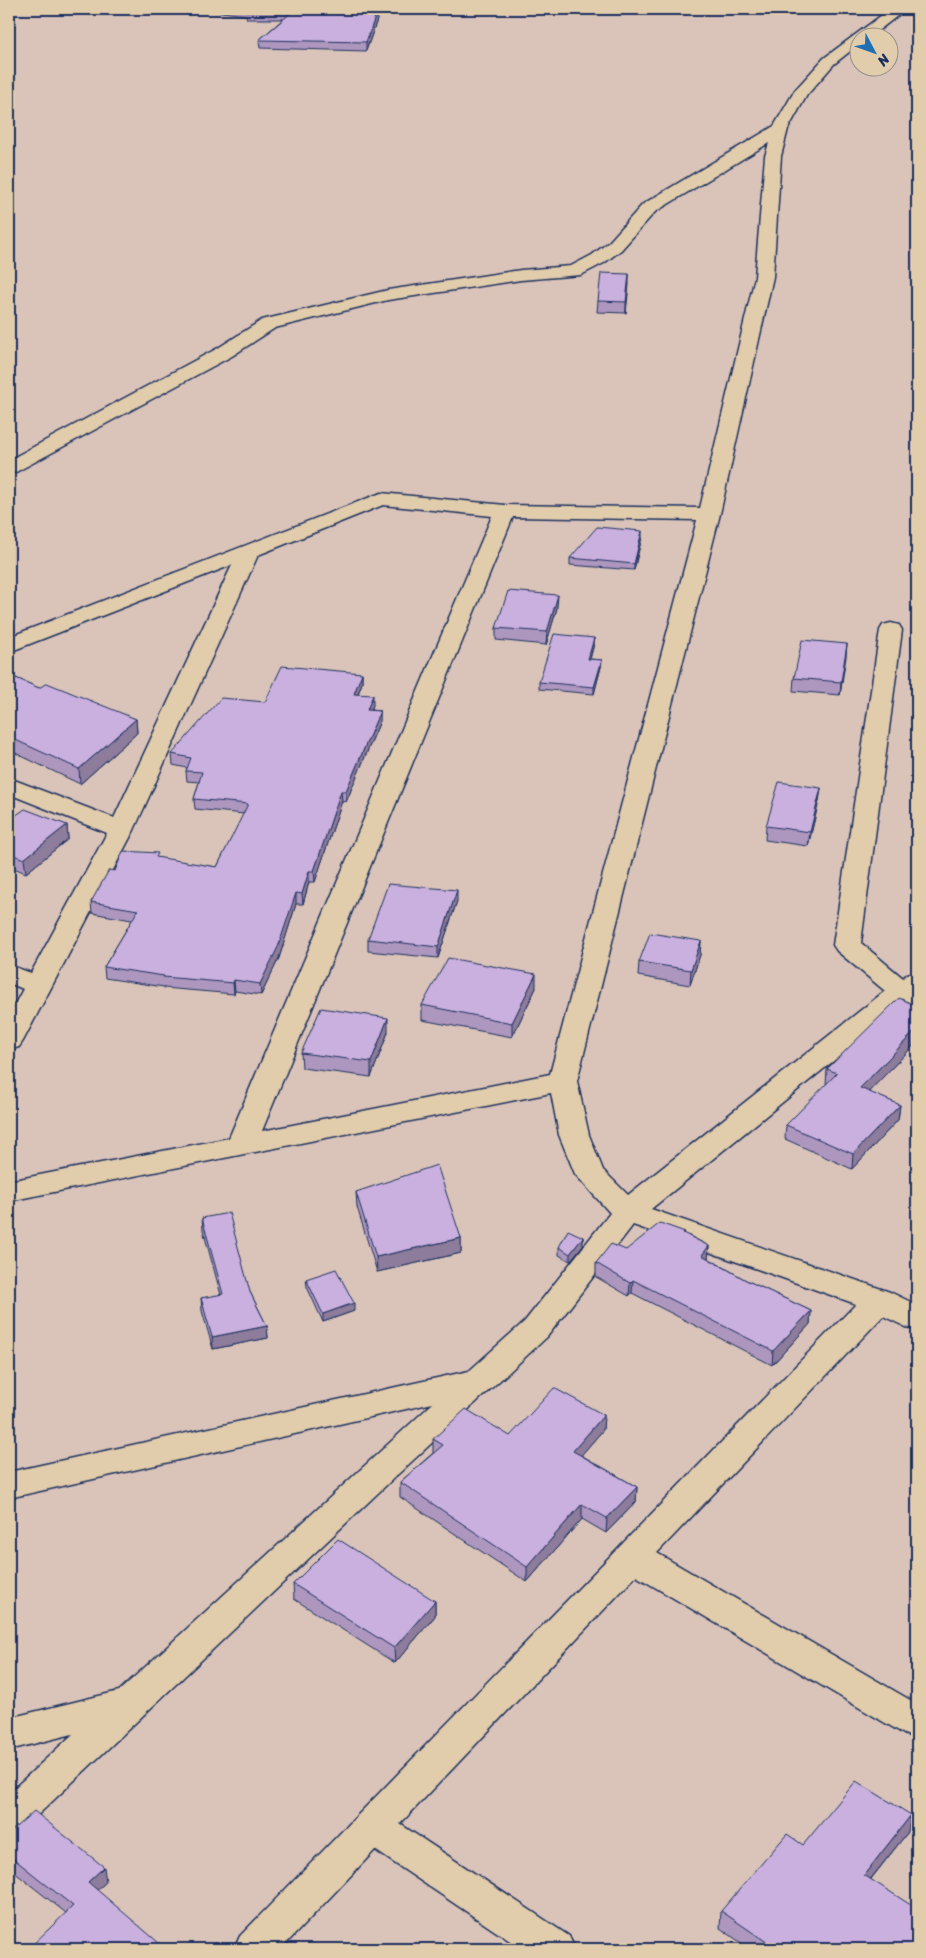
<svg xmlns="http://www.w3.org/2000/svg" width="926" height="1958" font-family="Sriracha,sans-serif">
	<style>
		.lines { fill: none; stroke-linecap: round; stroke-linejoin: round }
		.street-casing { stroke: #1b2f5e; stroke-width: 3 }
		.street { fill: #e1ccab; fill-rule: evenodd }
		.wall { fill: #ae97bf; stroke: #1b2f5e }
		.shaded-wall { fill: #8d7b9b; stroke: #1b2f5e }
		.building { fill: #cab0de; stroke: #1b2f5e }
	</style>
	<rect width="100%" height="100%" fill="#dac4ba"/>
	<filter id="ink" filterUnits="userSpaceOnUse"><feTurbulence type="fractalNoise" baseFrequency=".02" numOctaves="2"/><feDisplacementMap in="SourceGraphic" scale="10" xChannelSelector="R" yChannelSelector="G"/><feConvolveMatrix kernelMatrix="1 2 1 2 8 2 1 2 1" color-interpolation-filters="sRGB"/></filter>
	<g filter="url(#ink)">
		<g class="lines">
			<g class="street-casing">
				<path id="street" d="M890 9H906L869 38H858V45L834 64 807 95 788 129 781 156 773 277 720 514 577 1081 589 1135 603 1170 628 1195 885 991 837 951 833 945 880 630 883 625 891 623 899 625 902 630 861 943 903 978 907 974 917 972V1006L905 1003 651 1209 890 1292 917 1305V1330L906 1327 883 1316 657 1553 917 1704V1739L904 1734 636 1576 400 1824 569 1936 575 1949H522L375 1850 281 1949H234L240 1936 856 1304 633 1225 547 1337 397 1475 23 1829 9 1834V1793L73 1734 9 1750V1718L119 1691 433 1403 9 1498V1472L469 1371 525 1321 610 1213 575 1174 559 1135 551 1093 9 1201V1181L229 1138 492 516 383 505 258 555 134 830 23 1041 19 1047 9 1050V1015L23 989 9 983V965L31 973 107 833 9 794V778L114 818 232 565 9 652V637L381 493 505 505 700 508 755 277 765 156 769 143 655 212 621 250 604 263 581 275 521 280 388 300 275 328 232 356 16 472 9 474V460L218 348 262 320 388 290 521 270 571 266 592 255 609 242 643 204 774 126 795 90 824 58ZM513 517 697 520 550 1074 262 1131Z"/>
			</g>
			<use href="#street" class="street"/>
		</g>
		<g class="wall">
			<polygon points="197,9 379,9 379,14 366,51 260,48 259,40 283,19 247,19 246,15"/>
			<polygon points="629,274 626,313 597,312 598,301"/>
			<polygon points="642,537 634,570 570,565 570,558"/>
			<polygon points="557,608 546,645 496,640 496,628"/>
			<polygon points="594,638 594,644 590,659 602,660 601,667 594,694 539,689 539,682"/>
			<polygon points="847,644 840,695 793,691 794,678"/>
			<polygon points="362,673 362,683 358,694 373,705 371,710 380,711 380,721 346,802 342,801 315,882 309,882 303,904 296,904 279,958 261,995 235,991 234,994 164,988 164,987 105,978 104,967 132,920 92,913 91,902 115,871 158,858 217,867 244,814 195,809 194,799 199,782 187,781 186,771 187,768 173,765 172,754 265,702"/>
			<polygon points="9,675 39,688 136,719 137,733 80,784 9,750"/>
			<polygon points="821,788 819,801 808,846 765,840 766,826"/>
			<polygon points="9,820 67,825 68,839 26,873 9,866"/>
			<polygon points="457,901 438,958 368,951 368,939"/>
			<polygon points="701,941 700,955 690,985 638,976 639,962"/>
			<polygon points="536,988 512,1037 422,1020 422,1005"/>
			<polygon points="388,1032 371,1077 302,1068 301,1053"/>
			<polygon points="917,1042 868,1092 900,1105 898,1120 852,1169 785,1139 786,1125 827,1084 826,1084 827,1069"/>
			<polygon points="356,1192 461,1238 461,1253 377,1272 357,1207"/>
			<polygon points="202,1218 250,1292 267,1326 268,1338 213,1349 202,1311 201,1298 221,1295 203,1230"/>
			<polygon points="685,1232 684,1233 709,1246 708,1258 746,1280 811,1311 810,1324 772,1365 632,1293 629,1296 596,1277 596,1263 626,1250"/>
			<polygon points="583,1237 583,1245 570,1261 559,1255 559,1247"/>
			<polygon points="306,1279 354,1311 323,1322 307,1287"/>
			<polygon points="604,1415 603,1430 581,1455 637,1487 636,1502 606,1533 582,1519 527,1582 400,1497 400,1482 433,1453 433,1439 510,1436"/>
			<polygon points="293,1584 435,1601 435,1616 395,1663 294,1599"/>
			<polygon points="908,1832 871,1879 917,1949 750,1949 720,1928 721,1911 803,1845"/>
			<polygon points="9,1833 106,1882 66,1913 9,1868"/>
		</g>
		<g class="shaded-wall">
			<polygon points="378,9 379,9 379,14 366,51 366,42"/>
			<polygon points="629,274 629,285 626,313 626,302"/>
			<polygon points="642,531 642,537 634,570 634,564"/>
			<polygon points="558,595 557,608 546,645 547,632"/>
			<polygon points="594,638 594,644 588,666 588,659"/>
			<polygon points="847,644 846,657 840,695 841,682"/>
			<polygon points="602,660 601,667 594,694 594,687"/>
			<polygon points="362,673 362,683 354,704 354,694"/>
			<polygon points="373,695 373,705 368,720 367,710"/>
			<polygon points="380,711 380,721 346,802 346,791"/>
			<polygon points="136,719 137,733 80,784 79,769"/>
			<polygon points="821,788 819,801 808,846 810,832"/>
			<polygon points="341,791 342,801 315,882 314,871"/>
			<polygon points="67,825 68,839 26,873 24,859"/>
			<polygon points="309,871 309,882 303,904 302,894"/>
			<polygon points="457,890 457,901 438,958 438,947"/>
			<polygon points="296,893 296,904 279,958 261,995 260,984"/>
			<polygon points="701,941 700,955 690,985 691,970"/>
			<polygon points="536,974 536,988 512,1037 512,1023"/>
			<polygon points="234,980 235,991 234,994 233,983"/>
			<polygon points="388,1018 388,1032 371,1077 371,1062"/>
			<polygon points="917,1029 917,1042 858,1103 860,1088"/>
			<polygon points="900,1105 898,1120 852,1169 853,1154"/>
			<polygon points="583,1237 583,1245 570,1261 570,1254"/>
			<polygon points="461,1238 461,1253 377,1272 376,1257"/>
			<polygon points="709,1246 708,1259 702,1255"/>
			<polygon points="633,1280 632,1293 629,1296 630,1283"/>
			<polygon points="354,1303 354,1311 323,1322 323,1314"/>
			<polygon points="811,1311 810,1324 772,1365 773,1351"/>
			<polygon points="267,1326 268,1338 213,1349 212,1337"/>
			<polygon points="604,1415 603,1430 572,1466 573,1451"/>
			<polygon points="637,1487 636,1502 606,1533 607,1518"/>
			<polygon points="582,1504 582,1519 527,1582 527,1567"/>
			<polygon points="435,1601 435,1616 395,1663 394,1648"/>
			<polygon points="911,1815 908,1832 861,1891 864,1875"/>
			<polygon points="104,1867 106,1882 90,1897 88,1882"/>
		</g>
		<g class="building">
			<polygon points="246,9 378,9 366,42 259,40 293,11 246,11"/>
			<polygon points="601,273 629,274 626,302 598,301"/>
			<polygon points="597,527 642,531 634,564 570,558"/>
			<polygon points="508,591 558,595 547,632 496,628"/>
			<polygon points="554,634 594,638 588,659 602,660 594,687 539,682"/>
			<polygon points="802,640 847,644 841,682 794,678"/>
			<polygon points="282,666 362,673 354,694 373,695 367,710 380,711 346,791 341,791 314,871 309,871 302,894 296,893 278,947 260,984 234,980 233,983 163,977 164,976 104,967 138,910 91,902 109,870 115,871 123,851 158,853 156,857 217,867 248,804 194,799 202,772 186,771 191,758 172,754 221,698 265,702"/>
			<polygon points="9,675 39,688 47,683 136,719 79,769 9,737"/>
			<polygon points="779,782 821,788 810,832 766,826"/>
			<polygon points="25,809 67,825 24,859 9,853 9,820"/>
			<polygon points="388,884 457,890 438,947 368,939"/>
			<polygon points="650,933 701,941 691,970 639,962"/>
			<polygon points="448,958 536,974 512,1023 422,1005"/>
			<polygon points="899,998 917,1006 917,1029 860,1088 900,1105 853,1154 786,1125 837,1073 827,1069"/>
			<polygon points="321,1008 388,1018 371,1062 301,1053"/>
			<polygon points="437,1165 461,1238 376,1257 356,1192"/>
			<polygon points="229,1213 250,1292 267,1326 212,1337 201,1298 223,1294 202,1218"/>
			<polygon points="660,1223 685,1232 683,1233 709,1246 702,1255 746,1280 811,1311 773,1351 633,1280 630,1283 596,1263 611,1244 626,1250"/>
			<polygon points="568,1230 583,1237 570,1254 559,1247"/>
			<polygon points="336,1269 354,1303 323,1314 306,1279"/>
			<polygon points="554,1388 604,1415 573,1451 637,1487 607,1518 582,1504 527,1567 400,1482 443,1445 433,1439 466,1409 510,1436"/>
			<polygon points="338,1539 435,1601 394,1648 293,1584"/>
			<polygon points="856,1781 911,1815 864,1875 917,1909 917,1949 795,1949 793,1948 793,1949 777,1949 721,1911 787,1834 803,1845"/>
			<polygon points="34,1811 104,1867 88,1882 166,1949 28,1949 73,1906 9,1855 9,1833"/>
		</g>
	</g>
	<rect width="926" height="1958" fill="none" stroke="#e1ccab" stroke-width="30"/>
	<rect x="15" y="15" width="896" height="1928" fill="none" stroke="#1b2f5e" stroke-width="2" filter="url(#ink)"/>
	<g transform="translate(874 52) rotate(131)"><circle r="24" fill="#e1ccab" stroke="#928d8c"/>
	<path d="M0-4L9 19L0 12L-9 19Z" fill="#1f6fb2"/>
	<text y="-8" font-size="14" font-weight="bold" text-anchor="middle" fill="#1b2f5e">N</text>
	</g>
</svg>
